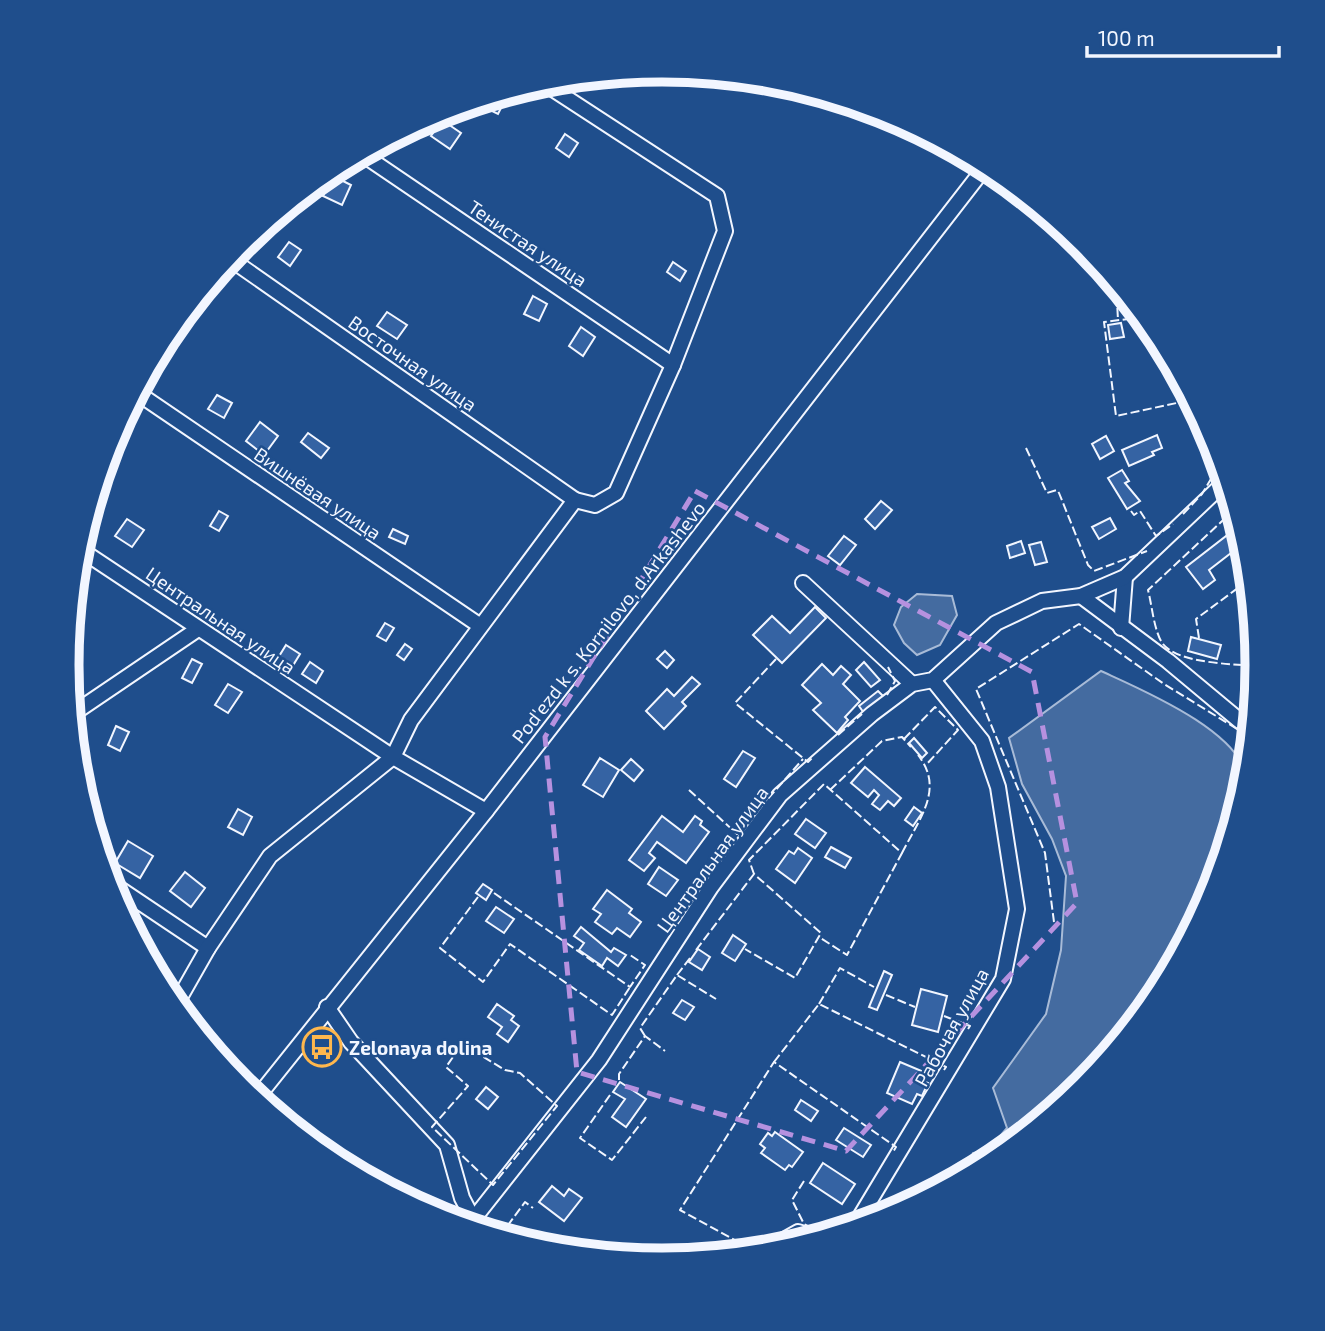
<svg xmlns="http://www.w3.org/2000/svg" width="1325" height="1331" font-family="'Exo 2',sans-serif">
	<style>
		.water { fill: #446ba0; stroke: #a8bbd7; stroke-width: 2 }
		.building { fill: #3563a3; stroke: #f2f6ff; stroke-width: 2 }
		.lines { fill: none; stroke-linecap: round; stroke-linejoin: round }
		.minor-casing { stroke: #f2f6ff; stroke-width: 18 }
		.minor { stroke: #1f4e8c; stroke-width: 14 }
		.fence { stroke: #f2f6ff; stroke-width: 2; stroke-dasharray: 9 3.5; stroke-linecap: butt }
		.marked { fill: none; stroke: #b691df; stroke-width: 5; stroke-dasharray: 14 9; stroke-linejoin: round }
		.labels { text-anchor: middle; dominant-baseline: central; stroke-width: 5; stroke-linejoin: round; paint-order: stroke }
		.street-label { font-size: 19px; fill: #f2f6ff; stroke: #1f4e8c }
		.poi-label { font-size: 19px; font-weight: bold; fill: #f2f6ff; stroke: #1f4e8c; text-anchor: start }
		.rim { fill: none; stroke: #f2f6ff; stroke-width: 9 }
	</style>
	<rect width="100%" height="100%" fill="#1f4e8c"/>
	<g class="water">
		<polygon points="917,594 952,596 957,615 940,645 917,655 904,643 894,625 901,607"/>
		<path d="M1101 671C1140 689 1246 733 1247 782L1212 895 1158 997 1084 1087 993 1161 964 1177 973 1153 989 1149 1007 1128 993 1088 1046 1014 1061 950 1066 876 1052 839 1022 784 1009 738Z"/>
	</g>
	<g class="building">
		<polygon points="496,98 504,102 498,114 490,110"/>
		<polygon points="442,120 461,133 450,149 431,136"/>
		<polygon points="565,134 578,143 569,157 556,148"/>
		<polygon points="333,176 351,185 342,205 323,196"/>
		<polygon points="289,242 301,250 290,266 278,257"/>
		<polygon points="673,262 686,271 680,281 667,272"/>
		<polygon points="533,296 547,304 539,321 524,314"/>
		<polygon points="387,312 407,325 397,339 377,326"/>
		<polygon points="1121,323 1124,337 1110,339 1108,325"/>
		<polygon points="581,327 595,337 583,356 569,346"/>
		<polygon points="1186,387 1192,399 1183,401 1180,388"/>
		<polygon points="217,395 232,403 224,418 208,409"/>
		<polygon points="260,422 278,436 264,455 246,441"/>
		<polygon points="308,433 329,448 321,458 301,442"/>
		<polygon points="1157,435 1162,448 1152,452 1154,455 1129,466 1122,450"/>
		<polygon points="1106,436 1114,451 1100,459 1092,444"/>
		<polygon points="1122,470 1129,481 1125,483 1140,501 1127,509 1108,478"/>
		<polygon points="881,501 892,510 875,529 865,519"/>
		<polygon points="219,511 228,516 219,531 210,526"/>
		<polygon points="1110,518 1116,529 1099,539 1092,527"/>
		<polygon points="127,519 144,530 132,547 115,536"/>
		<polygon points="393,529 408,536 405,544 389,537"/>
		<polygon points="1230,533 1240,546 1209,570 1215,580 1203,589 1186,567"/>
		<polygon points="844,536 856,545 840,565 828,556"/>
		<polygon points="1021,541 1025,553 1010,558 1007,546"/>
		<polygon points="1041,542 1047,562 1035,565 1029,545"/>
		<polygon points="815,607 826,618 782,663 753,635 772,616 790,633"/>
		<polygon points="385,623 394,628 386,641 377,636"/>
		<polygon points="1191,637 1221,645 1217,659 1188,651"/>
		<polygon points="405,644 412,649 404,660 397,655"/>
		<polygon points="286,645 300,654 292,667 278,658"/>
		<polygon points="665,651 674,660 667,668 657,659"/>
		<polygon points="192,659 202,664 192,683 182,678"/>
		<polygon points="310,662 323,671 316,683 302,674"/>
		<polygon points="864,662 880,680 871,687 856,670"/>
		<polygon points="822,664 833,675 841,666 851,675 843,684 860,701 845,717 848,720 837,733 813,710 821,703 802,685"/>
		<polygon points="692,677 700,684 682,702 686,706 664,729 646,711 667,689 674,696"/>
		<polygon points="228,684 242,692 228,713 215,705"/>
		<polygon points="878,691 884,697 864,713 859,706"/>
		<polygon points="116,726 129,732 120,751 108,745"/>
		<polygon points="914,738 927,753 922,758 909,743"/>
		<polygon points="743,751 755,758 736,787 724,779"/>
		<polygon points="600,758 619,770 603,797 583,785"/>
		<polygon points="631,759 643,770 634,781 621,770"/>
		<polygon points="865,767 901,798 894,806 888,801 880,810 872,804 879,795 874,790 868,797 851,783"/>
		<polygon points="914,807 922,813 913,826 905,820"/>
		<polygon points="238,809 252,817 243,835 228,827"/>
		<polygon points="662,816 683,832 695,816 702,821 700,825 709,832 686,863 657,842 649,853 655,858 644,871 629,860"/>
		<polygon points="806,819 826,833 815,848 795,834"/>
		<polygon points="128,841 153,856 140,878 115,863"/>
		<polygon points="831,847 851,858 845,868 825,857"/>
		<polygon points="798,848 812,858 795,883 776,869 789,851 794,854"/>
		<polygon points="659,867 678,880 666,896 648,884"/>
		<polygon points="185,872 205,888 191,907 170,891"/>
		<polygon points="483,884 492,890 486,900 476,893"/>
		<polygon points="607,890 632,909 629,913 641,922 630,937 617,928 612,934 595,922 601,914 593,909"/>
		<polygon points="496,907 514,919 504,933 486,921"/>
		<polygon points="581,927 611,952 614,948 626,955 618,966 607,958 602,966 579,950 584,943 574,936"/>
		<polygon points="733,935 746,944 735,961 722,953"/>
		<polygon points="698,949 710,957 702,970 689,962"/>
		<polygon points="884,971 892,975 877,1010 869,1007"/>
		<polygon points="921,989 947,996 938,1032 912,1025"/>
		<polygon points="682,1000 694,1007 685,1020 673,1013"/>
		<polygon points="497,1004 514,1016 511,1020 519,1026 508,1042 497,1034 502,1027 488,1017"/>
		<polygon points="900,1062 924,1072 921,1080 928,1083 922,1096 917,1094 912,1104 887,1093"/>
		<polygon points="620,1082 646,1099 626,1127 612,1117 625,1099 613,1092"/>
		<polygon points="486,1087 498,1097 488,1109 476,1099"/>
		<polygon points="801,1100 818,1111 811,1121 795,1110"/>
		<polygon points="844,1128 871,1145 863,1157 836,1140"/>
		<polygon points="775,1132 803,1152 792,1167 789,1165 785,1170 761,1153 765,1148 760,1144 768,1133 772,1136"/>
		<polygon points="823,1163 855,1184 842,1204 810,1183"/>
		<polygon points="552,1186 564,1196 569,1189 582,1198 564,1221 539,1202"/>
	</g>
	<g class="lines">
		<g class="minor-casing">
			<g id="minor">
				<polyline points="362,154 673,365"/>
				<polyline points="229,258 575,500"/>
				<polyline points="136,392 479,625"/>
				<polyline points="78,548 393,757 486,811"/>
				<polyline points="803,583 912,684"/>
				<polyline points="1081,596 1168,661 1252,731"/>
				<polyline points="1121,628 1125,577"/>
				<polyline points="71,715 198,629"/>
				<polyline points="108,881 208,948"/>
				<polyline points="175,1006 208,948 270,856 393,757 411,720 575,500 595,505 616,493 673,365 725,231 717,196 542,82"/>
				<polyline points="327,1007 351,1042 447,1145 462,1198 473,1219"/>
				<polyline points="256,1099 486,811 986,166"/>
				<polyline points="468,1226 599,1060 711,887 780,795 872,714 912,684 933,680 996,623 1042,601 1081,596 1125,577 1221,486 1225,477"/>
				<polyline points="854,1227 1003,979 1017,909 998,787 982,741 933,680"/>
				<polyline points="776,1250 782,1241 798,1232 817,1238"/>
			</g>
		</g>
		<use href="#minor" class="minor"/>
		<g class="fence">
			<polyline points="1116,283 1118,320"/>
			<polyline points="1144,317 1104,322 1116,416 1186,401"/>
			<polyline points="1026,448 1047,493 1057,490 1059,493 1088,565 1094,571 1147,551"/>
			<path d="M1235 509 1148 590C1152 605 1154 632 1163 644 1179 664 1234 664 1258 666"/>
			<polyline points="1131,511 1134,515 1140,511 1156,536 1173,524"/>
			<polyline points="1183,514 1202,494 1221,462"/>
			<polyline points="1199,638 1196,619 1250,579"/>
			<polyline points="776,659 735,703 808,762 812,758"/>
			<polyline points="887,695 895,681 888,667"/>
			<polyline points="838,735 862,714"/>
			<polyline points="904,739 935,707 958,730 926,765"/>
			<polyline points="689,790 737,834 803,759"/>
			<polyline points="830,790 882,741 902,737 911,747"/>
			<path d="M902 853C919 819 945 789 918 755"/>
			<polyline points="754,874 749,860 824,784 902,853 847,955 819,937"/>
			<polyline points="494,893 630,987 645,965 630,955"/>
			<polyline points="478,897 440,948 483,982 510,944 612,1015 630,987"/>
			<polyline points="1054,922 1045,853 976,689 1079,624 1164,684 1247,735"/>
			<polyline points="696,950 754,874 821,933 795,978 745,949"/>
			<polyline points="677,975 690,958"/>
			<polyline points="886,995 915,1007"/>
			<polyline points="819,1004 840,968 874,987"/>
			<polyline points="944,1016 970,1026 968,1029"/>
			<polyline points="645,1036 640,1028 677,975 716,999"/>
			<polygon points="462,1044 505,1070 520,1073 557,1106 493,1185 432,1127 468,1086 446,1067"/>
			<polyline points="774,1062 819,1004 946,1067 944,1070"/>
			<polyline points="619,1080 619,1074 645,1036 665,1051"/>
			<polyline points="610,1095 580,1138 612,1160 646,1117"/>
			<polyline points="804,1181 792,1200 804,1224 827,1235"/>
			<polyline points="830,1234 852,1218"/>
			<polyline points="500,1236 525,1202 533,1208"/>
			<polyline points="740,1243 680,1210 774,1062 896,1147 893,1152"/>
			<polyline points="555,1251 556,1248 561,1251"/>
		</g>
	</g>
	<path class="marked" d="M695 491 1032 672 1077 903 846 1151 577 1072 545 737Z"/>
	<defs>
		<g id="bus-ring" transform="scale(2.0125)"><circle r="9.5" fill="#1f4e8c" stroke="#ffb74d" stroke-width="1.5"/><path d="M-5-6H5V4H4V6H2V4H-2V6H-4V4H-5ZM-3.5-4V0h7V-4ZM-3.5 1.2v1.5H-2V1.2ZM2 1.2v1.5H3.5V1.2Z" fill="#ffb74d"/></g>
	</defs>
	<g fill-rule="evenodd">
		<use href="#bus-ring" x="322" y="1047"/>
	</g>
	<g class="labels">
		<g class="street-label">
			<text transform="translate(528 243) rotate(34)">Тенистая улица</text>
			<text transform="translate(413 363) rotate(35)">Восточная улица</text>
			<text transform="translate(318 493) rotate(34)">Вишнёвая улица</text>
			<text transform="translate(221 620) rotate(34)">Центральная улица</text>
			<text transform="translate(608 622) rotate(-52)">Pod'ezd k s. Kornilovo, d.Arkashevo</text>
			<text transform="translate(712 859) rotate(-54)">Центральная улица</text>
			<text transform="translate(951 1027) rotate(-61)">Рабочая улица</text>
		</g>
		<g class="poi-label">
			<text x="349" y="1047">Zelonaya dolina</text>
		</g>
	</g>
	<path d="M0 0H1325V1331H0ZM79 665a583 583 0 1 1 1166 0a583 583 0 1 1-1166 0Z" fill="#1f4e8c" fill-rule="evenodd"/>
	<path class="rim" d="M79 665a583 583 0 1 1 1166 0a583 583 0 1 1-1166 0Z"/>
	<path d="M1087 46v10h192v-10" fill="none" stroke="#f2f6ff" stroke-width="3.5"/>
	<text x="1098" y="46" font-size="21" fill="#f2f6ff" stroke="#1f4e8c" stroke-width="5" paint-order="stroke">100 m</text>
</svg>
